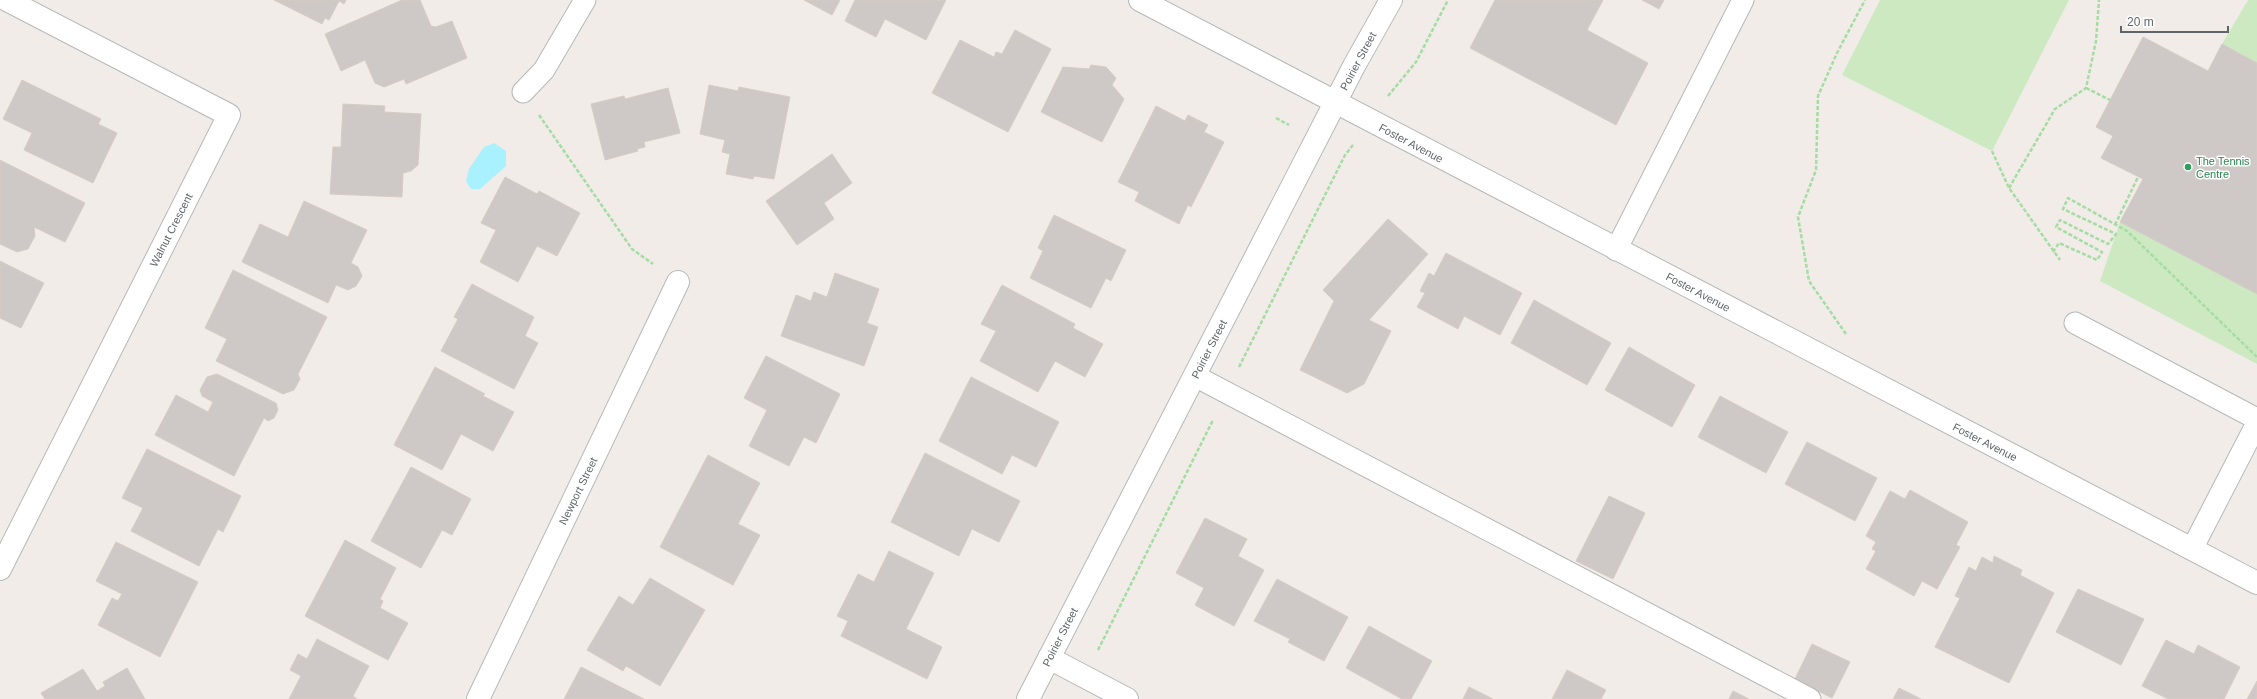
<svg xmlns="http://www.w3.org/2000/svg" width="2257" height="699" font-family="Arial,sans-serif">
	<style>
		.green { fill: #cde9c2 }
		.water { fill: #a9f1ff }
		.building { fill: #cec9c6; stroke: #d6ccc4 }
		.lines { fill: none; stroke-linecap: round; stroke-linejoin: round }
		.service-casing { stroke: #b4b9bc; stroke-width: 23 }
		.minor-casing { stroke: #b4b9bc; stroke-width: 24 }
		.tertiary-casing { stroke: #b4b9bc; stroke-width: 24 }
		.path { stroke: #a5dca4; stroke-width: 2.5; stroke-dasharray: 4 2; stroke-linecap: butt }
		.service { stroke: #fff; stroke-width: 21 }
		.minor { stroke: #fff; stroke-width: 22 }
		.tertiary { stroke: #fff; stroke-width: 22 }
		.leisure-dot { fill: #2e9e5b; stroke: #fff; stroke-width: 1.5 }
		.labels { text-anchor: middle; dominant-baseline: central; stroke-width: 3; stroke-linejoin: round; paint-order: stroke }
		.street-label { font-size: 11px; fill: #5e6568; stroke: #fff }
		.leisure-label { font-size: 11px; fill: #27864d; stroke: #fff; text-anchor: start }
	</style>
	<rect width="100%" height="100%" fill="#f1ece7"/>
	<g class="green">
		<polygon points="1880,0 2069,0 1992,151 1842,75"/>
		<polygon points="2248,0 2257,0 2257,63 2222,44"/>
		<polygon points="2120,222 2257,294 2257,364 2100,281"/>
	</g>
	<polygon class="water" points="494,143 506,151 506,166 480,189 471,189 466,181 469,169 484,147"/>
	<g class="building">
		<polygon points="274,0 346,0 344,4 339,1 329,20 325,18 322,24"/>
		<polygon points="402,0 420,0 431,26 436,27 452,21 467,58 406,84 404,79 384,87 375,83 365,60 341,71 325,34"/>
		<polygon points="804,0 840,0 832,15"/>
		<polygon points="855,0 946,0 926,40 885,19 876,37 845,21"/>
		<polygon points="1495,0 1603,0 1587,30 1648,63 1616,125 1470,48"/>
		<polygon points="1642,0 1664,0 1659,9"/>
		<polygon points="1015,30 1051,49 1008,132 932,93 960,40 994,57 996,52 1002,54"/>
		<polygon points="2143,37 2208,71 2222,44 2257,63 2257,294 2120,222 2143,179 2101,158 2113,136 2096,127"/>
		<polygon points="1091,65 1106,67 1116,78 1112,85 1124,99 1102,142 1041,112 1063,67 1089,69"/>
		<polygon points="22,80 101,119 98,124 117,133 93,183 24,150 32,133 3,119"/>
		<polygon points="709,85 738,91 739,87 790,97 774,179 754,176 753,179 726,174 730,154 722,152 725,140 700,134"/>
		<polygon points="668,88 680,133 644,142 645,147 637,149 638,151 605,160 591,104 624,96 625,99"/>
		<polygon points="343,104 385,106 384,112 421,114 418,165 411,171 403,173 402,197 330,194 333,147 341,147"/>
		<polygon points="1156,106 1185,121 1188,115 1208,125 1204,132 1224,142 1191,207 1188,205 1179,224 1135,201 1139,192 1118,182"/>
		<polygon points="832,154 852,183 824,203 834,219 797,245 766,201"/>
		<polygon points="0,160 85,203 65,242 34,227 35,236 28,249 17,252 0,244"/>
		<polygon points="505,177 537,194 539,191 580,213 557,256 537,246 518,282 480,262 496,230 481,223"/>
		<polygon points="304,201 367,230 351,263 358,267 362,276 356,286 348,290 336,285 328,303 242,262 260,224 288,237"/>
		<polygon points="1054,215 1126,250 1111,281 1106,278 1091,308 1030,278 1043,251 1038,248"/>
		<polygon points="1388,219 1428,254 1369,320 1391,331 1364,384 1347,393 1300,370 1334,301 1323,290"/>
		<polygon points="1446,253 1522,293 1500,335 1464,316 1458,329 1417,307 1425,293 1420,291 1429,273 1434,276"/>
		<polygon points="0,261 44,283 21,328 0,318"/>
		<polygon points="233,270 327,317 298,374 300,379 294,390 283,394 216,361 227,339 205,328"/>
		<polygon points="835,273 879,289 867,323 878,327 864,366 781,336 796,295 811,301 814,292 827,297"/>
		<polygon points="472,284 534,317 525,336 538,343 514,389 441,351 458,319 454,317"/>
		<polygon points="1002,285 1075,324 1073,328 1103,344 1085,377 1055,361 1038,392 980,361 996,331 981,324"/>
		<polygon points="1534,300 1611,343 1587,385 1511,343"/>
		<polygon points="1629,347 1695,385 1672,427 1605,390"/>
		<polygon points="766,356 840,394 816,443 804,437 789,466 749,446 767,410 744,398"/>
		<polygon points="435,367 485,394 483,396 514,412 493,451 461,434 442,470 394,445"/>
		<polygon points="217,374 276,403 278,410 274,418 268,421 264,418 234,476 155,435 176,395 208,412 213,402 202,396 200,390 207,377"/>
		<polygon points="971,377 1059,422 1036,467 1012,455 1002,474 939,441"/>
		<polygon points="1720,396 1788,432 1766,473 1698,437"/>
		<polygon points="1807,442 1877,478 1855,521 1785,484"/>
		<polygon points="147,449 241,496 223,532 218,529 199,566 131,531 143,508 122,498"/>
		<polygon points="925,453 1020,501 999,542 972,529 959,556 891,522"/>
		<polygon points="708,455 760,483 738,524 760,535 733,585 660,547"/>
		<polygon points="411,467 471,499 452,535 442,530 421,568 371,541"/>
		<polygon points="1910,490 1968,522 1956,545 1960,547 1937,589 1922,581 1914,596 1866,569 1876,551 1872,549 1876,542 1866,536 1890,491 1905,499"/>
		<polygon points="1609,496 1645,513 1613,579 1576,561"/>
		<polygon points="1205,518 1247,539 1238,556 1264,570 1234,626 1195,605 1204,588 1176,573"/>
		<polygon points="345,540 396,568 380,599 383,601 380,608 408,623 388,660 305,616"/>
		<polygon points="116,542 198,582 160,657 98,625 112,598 118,601 122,594 96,581"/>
		<polygon points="889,551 934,573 906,629 942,647 927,679 841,636 848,621 837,616 858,574 874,582"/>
		<polygon points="1994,556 2022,570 2020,575 2054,593 2009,683 1935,647 1960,598 1955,596 1969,567 1976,571 1982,557 1993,563"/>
		<polygon points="650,578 705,610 660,686 626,666 623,671 587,650 619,596 633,605"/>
		<polygon points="1277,579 1348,617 1324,661 1288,642 1290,639 1254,621"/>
		<polygon points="2078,589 2144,619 2121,665 2056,632"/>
		<polygon points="1369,626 1432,661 1411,699 1402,699 1346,668"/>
		<polygon points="317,639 369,666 353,696 357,699 289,699 301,676 290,670 298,654 307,659"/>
		<polygon points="2166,640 2194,654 2198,645 2240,667 2224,699 2168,699 2142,686"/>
		<polygon points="1812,644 1850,662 1832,698 1795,679"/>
		<polygon points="581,667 644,699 564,699"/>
		<polygon points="127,668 145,699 45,699 41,693 83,669 97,691 105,686 103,682"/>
		<polygon points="1567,670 1606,690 1601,699 1552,699"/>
		<polygon points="2257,681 2257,699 2247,699"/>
		<polygon points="1469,687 1493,699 1463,699"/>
		<polygon points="1899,688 1921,699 1893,699"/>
		<polygon points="1733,691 1749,699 1729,699"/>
	</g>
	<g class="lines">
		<g class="service-casing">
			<g id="service">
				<polyline points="523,92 544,70 585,0"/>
				<polyline points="1616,250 1743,0"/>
				<polyline points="2075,323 2257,419"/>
				<polyline points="1195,376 1810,699"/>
				<polyline points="2192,549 2257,423"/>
			</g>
		</g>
		<g class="minor-casing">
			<g id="minor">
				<polyline points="0,569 229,115 7,0"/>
				<polyline points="1049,658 1127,699"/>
				<polyline points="478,699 678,282"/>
			</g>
		</g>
		<g class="tertiary-casing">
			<g id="tertiary">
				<polyline points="1140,0 2257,583"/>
				<polyline points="1028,699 1354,66 1391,0"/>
			</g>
		</g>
		<g class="path">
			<polyline points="2086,88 2110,100"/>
			<polyline points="1388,96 1416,62 1448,0"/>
			<polyline points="539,115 632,249 653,264"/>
			<polyline points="1276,118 1289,125"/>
			<polyline points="1992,151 2009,188 2060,260"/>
			<polyline points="2009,188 2055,109 2086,88 2096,41 2099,0"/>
			<polyline points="2115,225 2138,177"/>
			<polyline points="2053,252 2059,243 2097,260 2102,252 2056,227 2060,220 2108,244 2116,234 2063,209 2068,198 2127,231 2257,357"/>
			<polyline points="1846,334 1809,281 1798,217 1816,170 1818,96 1837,53 1865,0"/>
			<polyline points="1239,367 1345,155 1353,145"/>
			<polyline points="1098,650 1213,420"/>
		</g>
		<use href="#service" class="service"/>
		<use href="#minor" class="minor"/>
		<use href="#tertiary" class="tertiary"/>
	</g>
	<circle class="leisure-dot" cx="2188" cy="167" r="4"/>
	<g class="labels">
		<g class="street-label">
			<text transform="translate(1358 61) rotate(-62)">Poirier Street</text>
			<text transform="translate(1411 143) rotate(28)">Foster Avenue</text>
			<text transform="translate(171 230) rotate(-63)">Walnut Crescent</text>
			<text transform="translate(1698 292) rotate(28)">Foster Avenue</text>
			<text transform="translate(1209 349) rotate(-63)">Poirier Street</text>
			<text transform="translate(1985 442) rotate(27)">Foster Avenue</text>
			<text transform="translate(578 491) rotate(-64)">Newport Street</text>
			<text transform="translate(1060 637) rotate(-63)">Poirier Street</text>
		</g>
		<g class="leisure-label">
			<text x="2196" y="161">The Tennis<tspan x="2196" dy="13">Centre</tspan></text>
		</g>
	</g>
	<path d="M2121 26v6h107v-6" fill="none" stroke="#5e6568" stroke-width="2"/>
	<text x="2127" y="26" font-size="12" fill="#5e6568" stroke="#ffffff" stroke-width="3" paint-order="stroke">20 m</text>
</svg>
